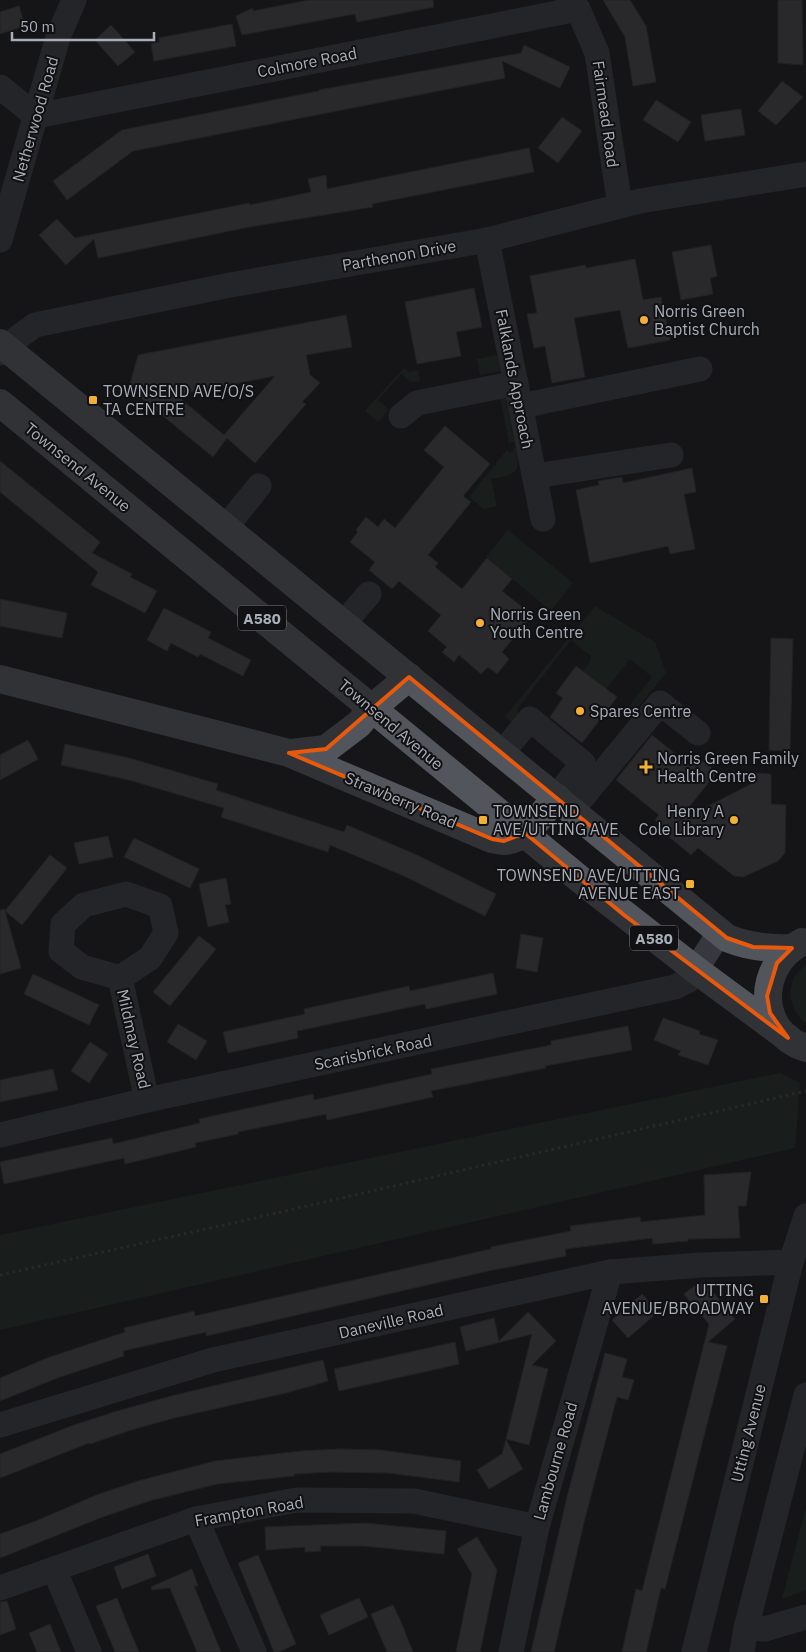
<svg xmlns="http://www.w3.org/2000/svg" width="806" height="1652" font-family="'IBM Plex Sans',sans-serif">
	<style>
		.green { fill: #1e261f }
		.building { fill: #404145; stroke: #303034; fill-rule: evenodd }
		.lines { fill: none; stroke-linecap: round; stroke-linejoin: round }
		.path { stroke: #3d3f44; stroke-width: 3; stroke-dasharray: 2.5 4; stroke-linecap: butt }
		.minor { stroke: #37383d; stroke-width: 25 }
		.major { stroke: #53555c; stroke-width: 28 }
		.marked { fill: none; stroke: #e8590c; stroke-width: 4; stroke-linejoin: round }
		.poi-dot { fill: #f2b134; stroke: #111113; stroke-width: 2 }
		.labels { text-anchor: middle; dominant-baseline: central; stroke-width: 4; stroke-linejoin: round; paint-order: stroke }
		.shield { fill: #111113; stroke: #7b7e86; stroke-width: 1 }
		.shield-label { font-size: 15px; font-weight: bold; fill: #a8adb8 }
		.street-label { font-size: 16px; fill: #a8adb8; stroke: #111113 }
		.poi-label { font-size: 16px; fill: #a8adb8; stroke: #111113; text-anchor: start }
	</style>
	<rect width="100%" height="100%" fill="#161618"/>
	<g class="green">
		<polygon points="497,355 500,371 480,375 477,359"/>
		<polygon points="404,368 409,372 418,370 420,381 411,382 401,374 378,400 389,410 378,422 365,411"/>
		<polygon points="504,390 514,442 509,444 499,391"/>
		<path d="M516 448C521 475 515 474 491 479L497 506 484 509 469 497 507 450 509 453 513 452V449Z"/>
		<polygon points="508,530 573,583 551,611 486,557"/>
		<polygon points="595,606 655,642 666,673 630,717 624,712 652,677 630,659 606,689 583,671 589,663 591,656 571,640 517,709 519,714 517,726 505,717"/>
		<path d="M806 965V1023C787 1008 784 980 806 965Z"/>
		<polygon points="780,1073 800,1083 795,1148 0,1330 0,1235"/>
		<polygon points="806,1508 806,1590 782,1599"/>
	</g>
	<g class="building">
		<polygon points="309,0 433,0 434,7 357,22 355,14 242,35 236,16 253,8 253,11"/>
		<polygon points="603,0 630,0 646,26 656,82 633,86 625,37"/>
		<polygon points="778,0 802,0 803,65 778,63"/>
		<polygon points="19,6 25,26 0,34 0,12"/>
		<polygon points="232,24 236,46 154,61 151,44 159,42 159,38"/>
		<polygon points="111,25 135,52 118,66 95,40"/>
		<polygon points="524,45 570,67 560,88 502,61 505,78 133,151 67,200 53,181 122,130 319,91 319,90 521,53"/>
		<polygon points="782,81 803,97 776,125 758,111"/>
		<polygon points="656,100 691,122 678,142 643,120"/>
		<polygon points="741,109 745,135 705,141 701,115"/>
		<polygon points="562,117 582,131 558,163 538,148"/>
		<polygon points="529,148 534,172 372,204 373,207 249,227 98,258 94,239 66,265 39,235 57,219 75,238 249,203 250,205 311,192 308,179 326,175 327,189"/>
		<polygon points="711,245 717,276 710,278 713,294 681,300 672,252"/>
		<polygon points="635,259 643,300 661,297 670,340 628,348 620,310 574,318 585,377 552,383 545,346 534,348 527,314 537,313 530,276 585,265 586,268"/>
		<polygon points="474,288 482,327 456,332 461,356 417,364 405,302"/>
		<path d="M346 315 352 347 306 355 310 375 320 383 302 402 306 404 255 463 227 438 213 457 129 388 138 355ZM275 376 224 435 176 395Z"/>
		<polygon points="445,426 490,464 463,496 471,502 428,555 438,563 435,567 462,589 487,558 512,579 502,591 532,615 502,652 509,659 497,674 488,667 481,674 459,655 454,662 442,652 447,647 428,631 441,615 399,581 392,589 369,570 375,562 350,542 358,532 356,530 366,517 378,527 384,519 395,528 444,467 424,450"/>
		<polygon points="0,461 100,542 92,553 132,574 130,577 157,591 145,613 91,585 98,572 0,492"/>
		<polygon points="692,468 696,492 684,494 695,549 670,554 668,546 590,563 576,490 599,485 598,481 622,477 623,483"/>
		<polygon points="0,599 67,613 62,638 0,626"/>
		<polygon points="164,608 211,632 208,638 251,660 243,676 200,654 198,657 171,643 167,651 147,640"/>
		<polygon points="771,638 793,639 790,751 769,750"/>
		<polygon points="576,666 617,697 582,743 550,717 563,698 556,693"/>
		<polygon points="652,735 689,765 696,756 717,772 677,822 753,783 754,773 771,774 771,804 786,805 785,853 778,861 743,877 734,876 698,848 691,855 668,836 671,833 655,820 659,815 616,780"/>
		<polygon points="28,740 38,759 0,780 0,755"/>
		<polygon points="65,744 129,758 218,784 216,790 344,832 347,825 417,855 496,894 485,916 404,876 330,845 328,852 221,817 224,808 129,780 61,765"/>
		<polygon points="108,836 113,857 79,864 74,843"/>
		<polygon points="134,838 199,869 190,888 124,857"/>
		<polygon points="50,855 67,868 22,925 5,911 21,968 0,974 0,910 5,909 5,911"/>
		<polygon points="226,878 231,904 225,905 229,922 208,927 199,884"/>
		<polygon points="521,934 543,938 537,972 516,968"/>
		<polygon points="199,936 216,949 170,1006 153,992"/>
		<polygon points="493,973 497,994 426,1009 425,1004 297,1031 298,1038 228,1053 223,1032 305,1014 304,1009 409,986 410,991"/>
		<polygon points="33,974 99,1005 89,1025 24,994"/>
		<polygon points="663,1018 700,1031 699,1034 718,1040 708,1065 678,1055 681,1051 654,1040"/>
		<polygon points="178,1024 207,1041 196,1060 167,1042"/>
		<polygon points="628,1026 632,1050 545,1066 546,1068 431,1091 433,1097 327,1120 326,1114 238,1132 238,1134 195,1143 196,1147 125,1164 124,1158 4,1184 0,1162 112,1138 113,1144 200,1123 199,1119 313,1094 314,1100 432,1074 431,1069 551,1045 551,1041"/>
		<polygon points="90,1042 108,1054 89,1083 71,1071"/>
		<polygon points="53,1069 58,1090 0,1102 0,1080"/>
		<polygon points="751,1172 746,1206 738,1206 740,1238 688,1239 688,1241 653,1244 652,1238 565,1249 566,1256 488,1271 206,1336 206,1332 123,1351 124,1356 60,1377 0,1401 0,1378 47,1358 125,1332 124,1328 194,1311 195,1316 491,1249 491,1247 571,1231 570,1226 640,1217 641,1222 705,1215 704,1175"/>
		<polygon points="704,1281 735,1319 708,1342 727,1346 665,1589 661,1588 646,1652 622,1652 636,1589 642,1591 709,1324 684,1294 697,1284 698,1286"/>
		<polygon points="642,1294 658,1312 628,1338 612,1320"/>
		<polygon points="528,1312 556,1341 532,1365 548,1369 529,1445 506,1439 532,1334 466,1351 460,1327 494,1318 499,1341"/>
		<polygon points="455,1342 459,1364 339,1391 334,1369"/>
		<polygon points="605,1353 627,1359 622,1377 634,1380 628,1400 617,1397 585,1518 554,1652 531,1652 568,1493"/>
		<polygon points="323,1360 328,1381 286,1393 174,1418 131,1430 90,1444 89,1443 0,1478 0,1454 74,1425 114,1412 171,1396"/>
		<polygon points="506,1440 523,1469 489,1489 477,1470 502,1454"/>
		<polygon points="339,1449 381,1450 461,1461 459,1482 388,1473 330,1472 294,1474 294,1476 217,1484 149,1501 100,1518 0,1558 0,1534 36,1521 99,1494 138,1481 215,1461 301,1451"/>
		<polygon points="365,1523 446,1531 444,1554 364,1546 320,1546 321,1551 305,1552 305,1547 266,1550 265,1527"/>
		<polygon points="477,1537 497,1570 480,1652 456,1652 472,1574 457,1549"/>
		<polygon points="148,1554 156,1576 122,1589 114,1567"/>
		<polygon points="258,1555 296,1644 278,1652 274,1652 238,1563"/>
		<polygon points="192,1569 198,1586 194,1586 221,1652 197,1652 170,1588 152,1590 151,1587"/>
		<polygon points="117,1598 130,1631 139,1652 115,1652 96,1606"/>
		<polygon points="359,1598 368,1617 329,1635 320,1615"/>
		<polygon points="7,1601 16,1629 0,1635 0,1602"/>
		<polygon points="393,1605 401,1622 413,1652 387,1652 371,1614"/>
		<polygon points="50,1624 61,1652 37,1652 29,1633"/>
	</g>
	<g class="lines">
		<polyline class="path" points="0,1275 242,1221 806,1091"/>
		<g class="minor">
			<polyline points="568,0 578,9 597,53 620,206"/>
			<polyline points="0,87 36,116 578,9"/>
			<polyline points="0,240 58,37 74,0"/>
			<polyline points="487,240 543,519"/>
			<polyline points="0,353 5,347 35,325 230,285 487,240 640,201 806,174"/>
			<polyline points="521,406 700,369"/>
			<polyline points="401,416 417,403 516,383"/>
			<polyline points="535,476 671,455"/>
			<polyline points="226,527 259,486"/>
			<polyline points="344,623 369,594"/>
			<polyline points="502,753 530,719 583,763 556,797"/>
			<polyline points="572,810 660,703 698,733"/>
			<polyline points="120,978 150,958 166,933 160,906 126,894 84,905 63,924 61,951 82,967 120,978 147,1100"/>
			<polyline points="0,1135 147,1100 675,987 689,980 720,932"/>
			<polyline points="0,1425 213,1360 610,1272 701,1265 791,1262"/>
			<polyline points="196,1519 254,1652"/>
			<polyline points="54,1569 89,1652"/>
			<polyline points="0,1588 196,1519 297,1500 414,1501 537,1527"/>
			<polyline points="746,1628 765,1629 806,1617"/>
			<polyline points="511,1652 537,1527 610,1272"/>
			<polyline points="694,1652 791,1262 806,1216"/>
			<polyline points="742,1652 746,1628 806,1395"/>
		</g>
		<g class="major">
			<path d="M0 343 727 938C749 947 769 949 792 948"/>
			<polyline points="0,403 587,885 696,970 788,1038"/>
			<path d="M0 679 289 753 492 839C496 840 500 841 504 841 527 840 542 813 556 797"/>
			<polyline points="291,753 326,749 359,724 372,708 409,677"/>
			<path d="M802 942C757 964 755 1032 806 1048"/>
		</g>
	</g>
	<path d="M0 0H806V1652H0ZM409 677 727 938 753 947 792 948 777 963 767 996 770 1013 788 1038 624 915 525 833 504 841 492 839 289 753 326 749Z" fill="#161618" fill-opacity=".55" fill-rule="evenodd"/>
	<path class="marked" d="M409 677 727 938 753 947 792 948 777 963 767 996 770 1013 788 1038 624 915 525 833 504 841 492 839 289 753 326 749Z"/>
	<g class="poi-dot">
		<circle cx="644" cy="320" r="5"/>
		<rect x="88" y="395" width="10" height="10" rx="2.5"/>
		<circle cx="480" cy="623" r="5"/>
		<circle cx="580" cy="711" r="5"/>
		<path d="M643.5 759.5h5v5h5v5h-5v5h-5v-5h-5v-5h5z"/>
		<rect x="478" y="815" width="10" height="10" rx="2.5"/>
		<circle cx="734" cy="820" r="5"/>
		<rect x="685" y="879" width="10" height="10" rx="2.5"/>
		<rect x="759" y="1294" width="10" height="10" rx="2.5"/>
	</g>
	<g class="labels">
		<g class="shield">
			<rect x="238" y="605.5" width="48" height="25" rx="4"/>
			<rect x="630" y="925.5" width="48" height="25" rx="4"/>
		</g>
		<g class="shield-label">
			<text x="262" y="618">A580</text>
			<text x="654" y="938">A580</text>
		</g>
		<g class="street-label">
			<text transform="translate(307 62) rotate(-11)">Colmore Road</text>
			<text transform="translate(606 114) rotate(82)">Fairmead Road</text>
			<text transform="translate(35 119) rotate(-74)">Netherwood Road</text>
			<text transform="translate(399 255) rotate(-10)">Parthenon Drive</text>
			<text transform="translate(515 379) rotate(79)">Falklands Approach</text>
			<text transform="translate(78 467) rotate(39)">Townsend Avenue</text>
			<text transform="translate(391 724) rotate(40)">Townsend Avenue</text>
			<text transform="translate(401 800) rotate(23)">Strawberry Road</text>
			<text transform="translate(134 1039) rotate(77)">Mildmay Road</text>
			<text transform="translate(373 1052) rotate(-12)">Scarisbrick Road</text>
			<text transform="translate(391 1321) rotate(-13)">Daneville Road</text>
			<text transform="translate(748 1433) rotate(-76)">Utting Avenue</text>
			<text transform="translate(555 1461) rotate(-74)">Lambourne Road</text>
			<text transform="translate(249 1511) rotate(-10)">Frampton Road</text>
		</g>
		<g class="poi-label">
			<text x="654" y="311">Norris Green<tspan x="654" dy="18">Baptist Church</tspan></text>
			<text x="103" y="391">TOWNSEND AVE/O/S<tspan x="103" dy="18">TA CENTRE</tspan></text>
			<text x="490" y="614">Norris Green<tspan x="490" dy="18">Youth Centre</tspan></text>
			<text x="590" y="711">Spares Centre</text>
			<text x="657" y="758">Norris Green Family<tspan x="657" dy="18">Health Centre</tspan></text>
			<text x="493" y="811">TOWNSEND<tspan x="493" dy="18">AVE/UTTING AVE</tspan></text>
			<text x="724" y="811" text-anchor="end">Henry A<tspan x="724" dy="18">Cole Library</tspan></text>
			<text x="680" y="875" text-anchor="end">TOWNSEND AVE/UTTING<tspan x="680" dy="18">AVENUE EAST</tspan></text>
			<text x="754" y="1290" text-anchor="end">UTTING<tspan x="754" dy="18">AVENUE/BROADWAY</tspan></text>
		</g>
	</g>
	<path d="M12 32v8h142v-8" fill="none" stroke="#a8adb8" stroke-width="2.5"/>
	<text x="20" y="32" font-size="15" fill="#a8adb8" stroke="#111113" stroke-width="4" paint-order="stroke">50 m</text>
</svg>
